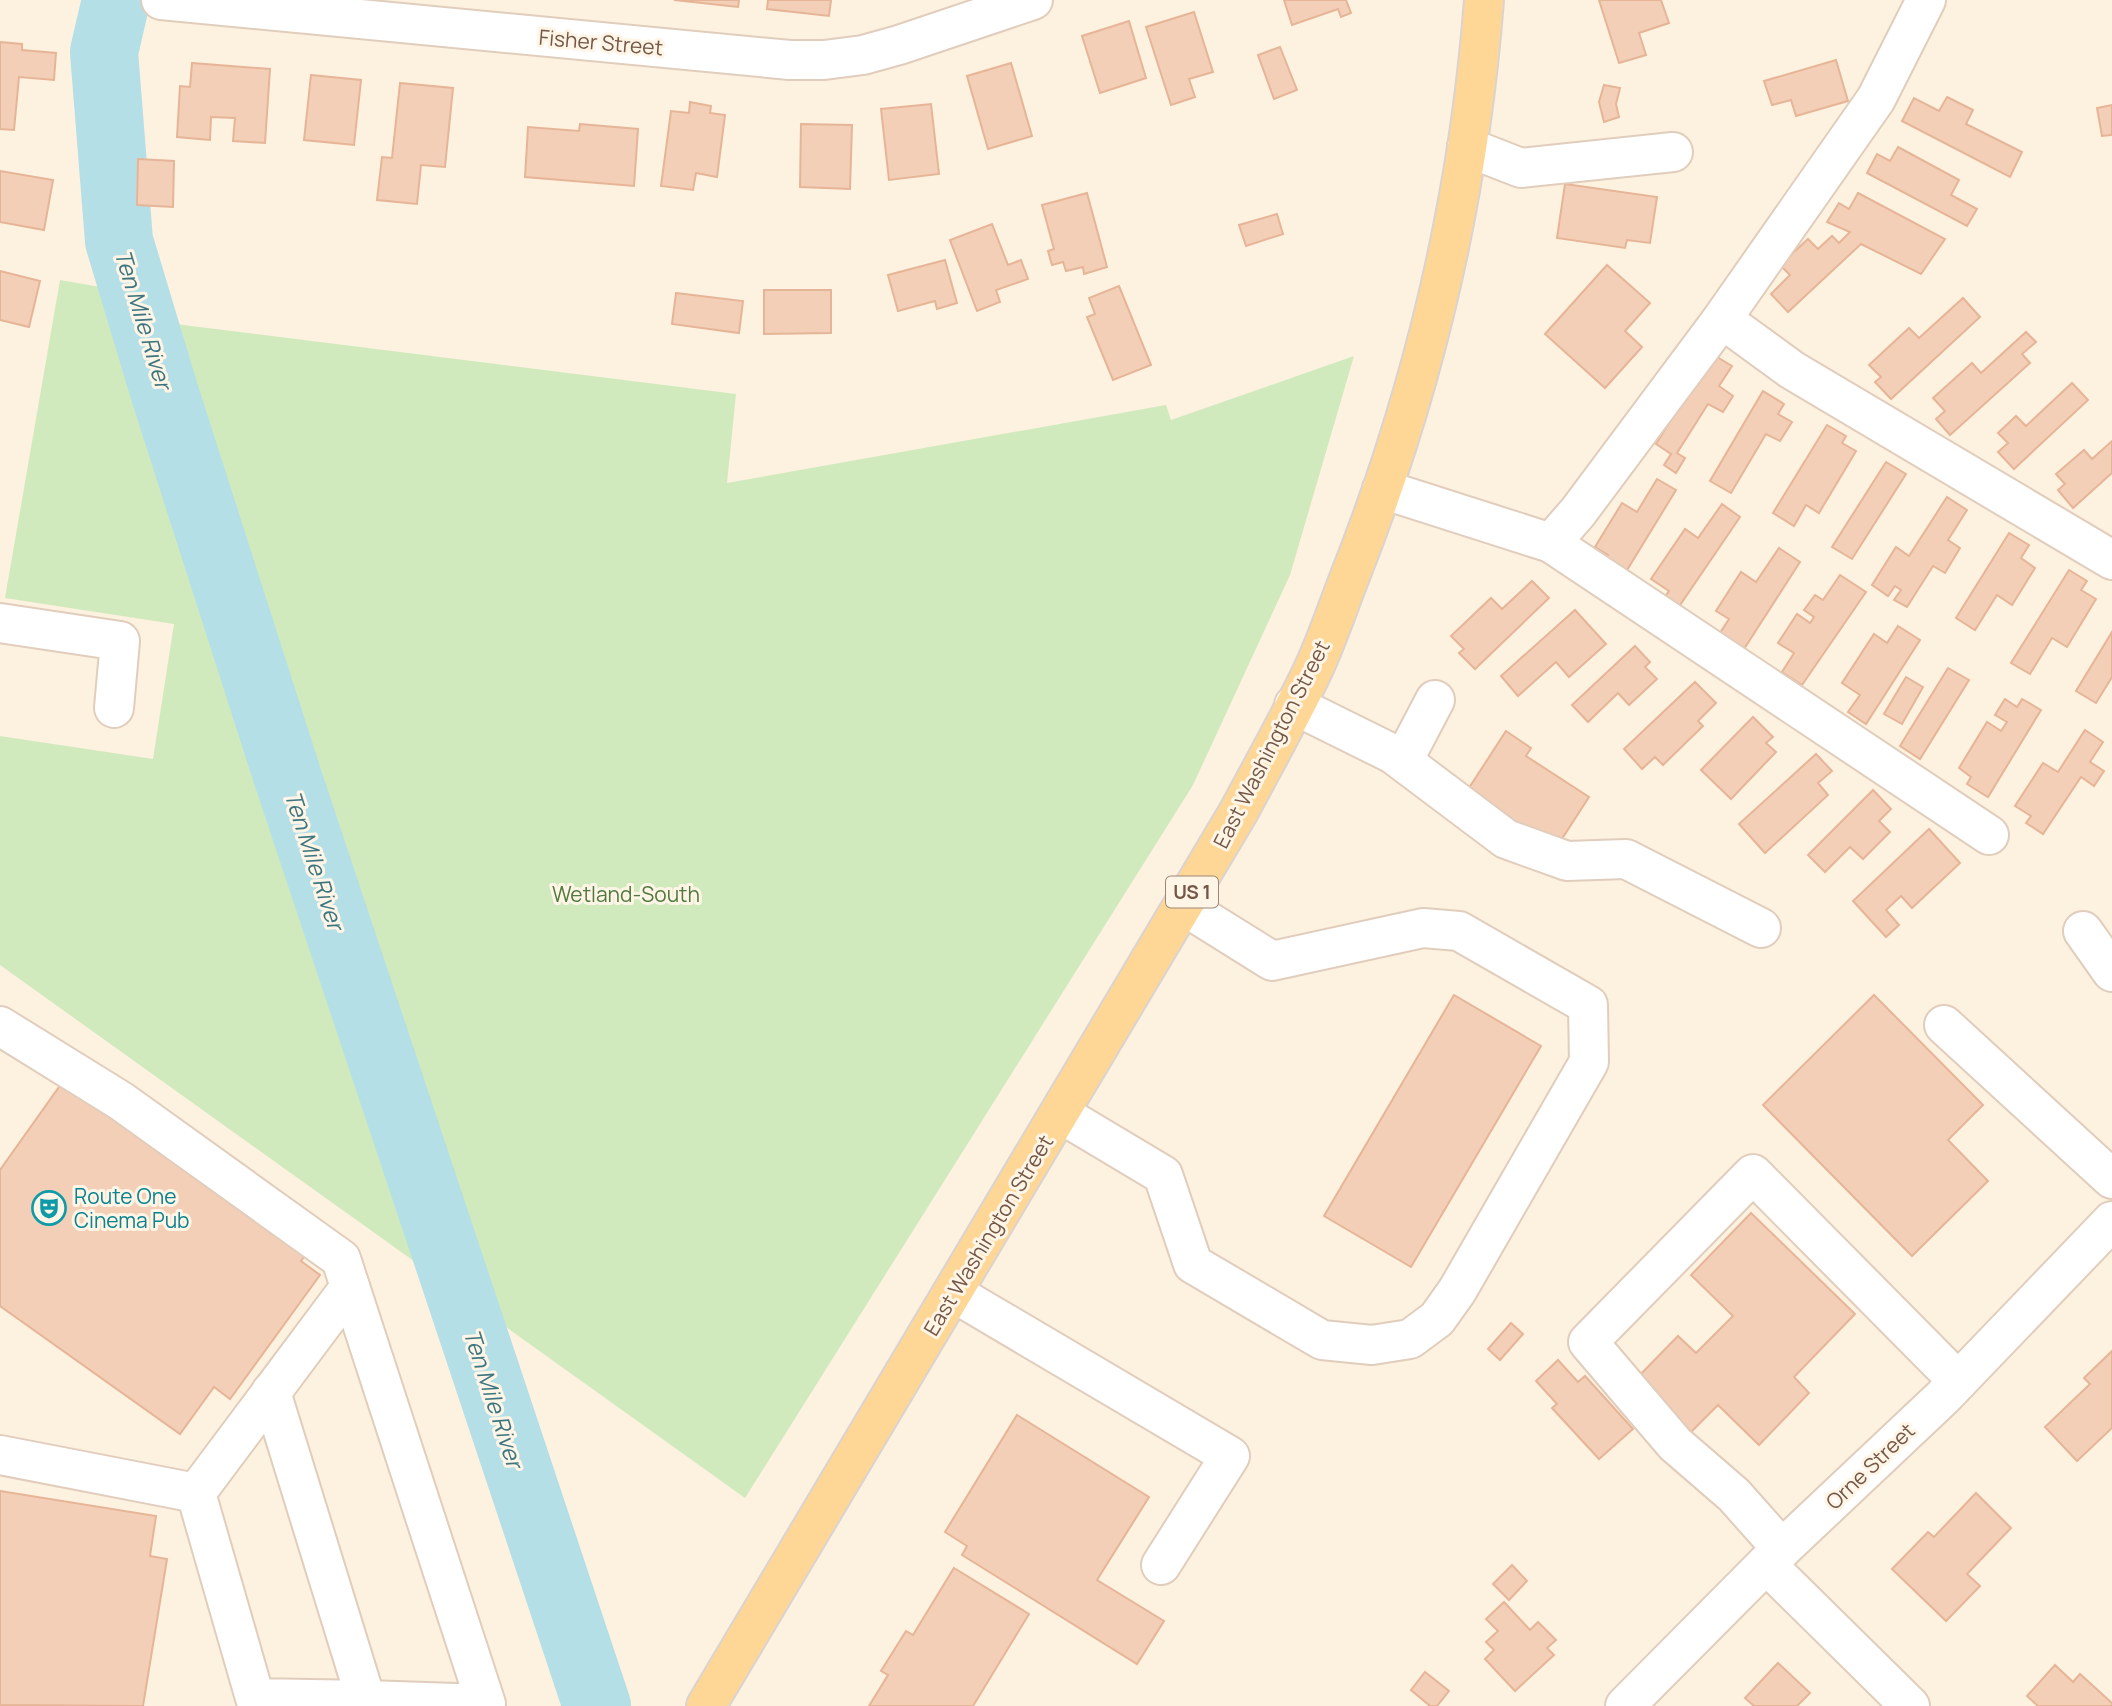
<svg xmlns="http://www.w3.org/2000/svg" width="2112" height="1706" font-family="Manrope,sans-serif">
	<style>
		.green { fill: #d0eabe }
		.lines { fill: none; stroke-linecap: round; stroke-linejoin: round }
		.river { stroke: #b4dfe6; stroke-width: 68 }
		.building { fill: #f3cfb7; stroke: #e6b597; stroke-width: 2 }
		.minor-casing { stroke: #e1cdbc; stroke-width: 42 }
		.major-casing { stroke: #dbd3cf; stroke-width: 42 }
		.minor { stroke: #fff; stroke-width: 38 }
		.major { stroke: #fed796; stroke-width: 38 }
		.labels { text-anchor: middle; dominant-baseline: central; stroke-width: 6; stroke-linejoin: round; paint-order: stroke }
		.shield { fill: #fff5e6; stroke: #9e8677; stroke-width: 2 }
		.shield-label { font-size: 19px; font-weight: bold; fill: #745747 }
		.street-label { font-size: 21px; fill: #745747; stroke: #fff5e6 }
		.park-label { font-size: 21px; fill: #507a3f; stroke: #fff5e6 }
		.culture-label { font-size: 21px; fill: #0d838f; stroke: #fff5e6; text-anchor: start }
		.water-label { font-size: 23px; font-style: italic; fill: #3d7681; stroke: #fff5e6 }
	</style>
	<rect width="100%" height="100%" fill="#fdf1e0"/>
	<polygon class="green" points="60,280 118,290 119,317 736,394 727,483 1166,405 1171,420 1354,356 1290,575 1193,785 745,1498 0,965 0,736 153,759 174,624 5,598"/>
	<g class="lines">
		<polyline class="river" points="116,0 104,52 119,241 165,394 287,775 597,1706"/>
	</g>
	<g class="building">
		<polygon points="674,0 739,0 738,7"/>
		<polygon points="768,0 831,0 829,16 767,9"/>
		<polygon points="1284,0 1346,0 1351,13 1341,17 1338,9 1292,25"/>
		<polygon points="1599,0 1661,0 1669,23 1639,33 1646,55 1619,63"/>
		<polygon points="1194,12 1213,72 1189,79 1195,97 1171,105 1146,27"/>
		<polygon points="1129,21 1146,78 1100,93 1082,36"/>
		<polygon points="0,42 22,44 22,50 56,53 54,80 19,77 14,130 0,129"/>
		<polygon points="1280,47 1297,90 1274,99 1258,55"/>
		<polygon points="1836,60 1848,101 1796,116 1791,100 1772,105 1764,81"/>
		<polygon points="192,63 270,69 265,143 233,141 235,118 211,117 210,140 177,137 180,86 190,87"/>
		<polygon points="1011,63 1032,136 988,149 967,76"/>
		<polygon points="311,75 361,80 354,145 304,140"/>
		<polygon points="400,83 453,88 445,167 421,165 417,204 377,200 382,157 392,158"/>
		<polygon points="1604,85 1620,88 1616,104 1619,117 1604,122 1599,102"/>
		<polygon points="1947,97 1973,110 1966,124 2022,152 2010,177 1902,121 1914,98 1939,111"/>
		<polygon points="690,102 711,106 710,113 725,115 717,177 696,173 693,190 661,186 671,111 689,113"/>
		<polygon points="931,104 939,174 889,180 881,109"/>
		<polygon points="2112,105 2112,135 2102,136 2097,108"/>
		<polygon points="580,124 638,129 634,186 525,177 528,127 579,131"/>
		<polygon points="801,124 852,125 850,189 800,187"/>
		<polygon points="1898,147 1959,180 1951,195 1977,209 1967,226 1867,173 1877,154 1890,161"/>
		<polygon points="138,159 174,161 173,207 137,205"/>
		<polygon points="0,171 53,180 44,230 0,222"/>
		<polygon points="1565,184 1657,197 1650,243 1627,240 1625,248 1557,238"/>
		<polygon points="1087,193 1107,267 1084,274 1083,267 1066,271 1063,262 1052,265 1048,251 1054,249 1042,205"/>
		<polygon points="1858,193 1945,239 1921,274 1861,244 1788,312 1771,294 1790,275 1780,265 1808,239 1818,249 1832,236 1839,243 1850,232 1827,222 1839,203 1849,209"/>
		<polygon points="1277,214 1283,234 1246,246 1239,225"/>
		<polygon points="992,224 1008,265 1021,260 1028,279 996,290 1000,302 977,311 950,240"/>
		<polygon points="945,260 957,303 937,309 935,301 898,311 888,275"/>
		<polygon points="1607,265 1650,303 1625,331 1642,347 1605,388 1545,334"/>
		<polygon points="0,271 40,281 29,327 0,320"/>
		<polygon points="1119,286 1151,365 1113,380 1087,317 1095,314 1089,298"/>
		<polygon points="764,290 831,290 831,333 764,334"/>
		<polygon points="676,293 743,301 739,333 672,324"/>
		<polygon points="1963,298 1980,317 1891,399 1875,382 1881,377 1869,365 1909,328 1919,338"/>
		<polygon points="2026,332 2036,342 2022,354 2030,363 1950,435 1936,419 1945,411 1933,398 1972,363 1981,373"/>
		<polygon points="1712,354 1732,366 1719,386 1733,396 1723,412 1708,404 1677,453 1685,458 1676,473 1664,465 1671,454 1656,444"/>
		<polygon points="2072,383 2088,400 2014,469 1998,452 2008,443 1998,433 2016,416 2026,426"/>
		<polygon points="1763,391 1784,404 1778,414 1792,422 1780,441 1766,434 1731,493 1710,481"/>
		<polygon points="1827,425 1846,436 1842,443 1856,451 1819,513 1806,505 1794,526 1773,513"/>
		<polygon points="2112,441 2112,473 2073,508 2058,490 2065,484 2056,474 2084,450 2092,459"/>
		<polygon points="1886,462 1906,474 1852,559 1832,547"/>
		<polygon points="1657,479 1676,490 1624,575 1603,562 1608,555 1595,547 1622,503 1637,512"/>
		<polygon points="1947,497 1967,510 1948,540 1960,548 1945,573 1933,566 1907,607 1894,600 1901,590 1895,586 1888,596 1872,585 1896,547 1909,556"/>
		<polygon points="1722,504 1740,517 1678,608 1664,598 1669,591 1651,579 1685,529 1698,538"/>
		<polygon points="2009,533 2029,545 2021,558 2035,568 2012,605 1997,595 1975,630 1956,618"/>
		<polygon points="1779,548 1800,562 1742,652 1718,636 1729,619 1716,611 1741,572 1756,582"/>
		<polygon points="2069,570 2087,581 2081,590 2096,599 2067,647 2052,638 2030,674 2011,663"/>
		<polygon points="1840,575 1866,592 1802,685 1782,672 1794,653 1778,643 1797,614 1810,623 1814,617 1804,610 1815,595 1823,600"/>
		<polygon points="1532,581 1549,598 1475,669 1459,653 1464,649 1451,636 1491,598 1502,609"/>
		<polygon points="1575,610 1606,644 1569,677 1556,662 1518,696 1501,676"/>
		<polygon points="1898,626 1920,640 1866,724 1848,712 1860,695 1842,683 1874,634 1887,643"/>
		<polygon points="2112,632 2112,677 2096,703 2076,691"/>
		<polygon points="1635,646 1650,662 1645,667 1657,679 1629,705 1618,693 1588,722 1572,705"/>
		<polygon points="1948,668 1969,680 1920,759 1900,746"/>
		<polygon points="1906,677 1923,687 1902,724 1884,714"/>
		<polygon points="1695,682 1716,703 1698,721 1703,726 1663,765 1655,757 1642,769 1624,749"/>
		<polygon points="2005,699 2017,707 2022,699 2041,710 1988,797 1967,784 1971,777 1959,768 1987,722 2001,731 2007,722 1995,715"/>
		<polygon points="1753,717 1773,737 1766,743 1776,752 1731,799 1701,770"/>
		<polygon points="2085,730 2103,742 2090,762 2104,771 2094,786 2081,777 2043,834 2026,823 2031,816 2015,806 2043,763 2058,772"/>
		<polygon points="1506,731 1531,748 1526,756 1589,797 1556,848 1467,791"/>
		<polygon points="1816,754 1832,771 1818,783 1828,795 1765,853 1739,824"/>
		<polygon points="1873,790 1891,809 1879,821 1890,832 1863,859 1850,847 1825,872 1808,855"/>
		<polygon points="1929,829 1960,863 1912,908 1901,896 1886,910 1899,925 1886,937 1853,901"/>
		<polygon points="1454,995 1541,1046 1411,1267 1324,1216"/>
		<polygon points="1874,995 1983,1105 1948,1140 1988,1181 1912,1256 1763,1105"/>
		<polygon points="64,1080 307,1253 301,1261 320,1275 230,1399 214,1387 180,1434 0,1306 0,1170"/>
		<polygon points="1751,1213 1855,1314 1794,1377 1809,1393 1759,1445 1718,1405 1689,1434 1634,1381 1678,1336 1696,1353 1733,1316 1691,1275"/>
		<polygon points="1511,1323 1523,1334 1500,1360 1488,1349"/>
		<polygon points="2112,1351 2112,1428 2077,1461 2045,1427 2090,1384 2084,1378"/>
		<polygon points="1558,1360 1578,1382 1585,1376 1633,1429 1599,1459 1552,1408 1557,1404 1536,1381"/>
		<polygon points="1017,1415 1149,1497 1097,1580 1164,1621 1137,1664 962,1555 967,1546 945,1532"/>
		<polygon points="0,1491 156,1516 150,1556 167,1559 143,1706 0,1705"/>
		<polygon points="1976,1493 2011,1528 1967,1574 1980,1586 1946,1621 1892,1569 1928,1532 1934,1537"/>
		<polygon points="1512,1565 1527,1581 1509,1600 1493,1584"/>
		<polygon points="954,1568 1029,1614 973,1706 869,1706 888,1675 881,1671 906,1631 913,1635"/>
		<polygon points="1504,1602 1530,1630 1538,1622 1556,1640 1547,1648 1554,1655 1515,1691 1485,1659 1494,1650 1486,1642 1498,1631 1486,1619"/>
		<polygon points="1778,1663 1810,1693 1797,1706 1754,1706 1745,1698"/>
		<polygon points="2055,1665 2073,1682 2080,1674 2112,1703 2112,1706 2038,1706 2027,1696"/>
		<polygon points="1425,1672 1449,1691 1437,1706 1430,1706 1411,1690"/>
	</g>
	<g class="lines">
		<g class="minor-casing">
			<g id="minor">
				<polyline points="161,0 790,60 824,60 863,55 899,45 1033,0"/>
				<polyline points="1926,0 1876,99 1722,319 1792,370 2112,560"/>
				<polyline points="1467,147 1521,168 1673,152"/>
				<polyline points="1382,489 1551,543 1578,512 1722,319"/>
				<polyline points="1551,543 1989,835"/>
				<polyline points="0,623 120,641 114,708"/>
				<polyline points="1294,705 1393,754 1506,839 1567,861 1626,859 1761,928"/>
				<polyline points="1403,761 1435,700"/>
				<polyline points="2083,931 2112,972"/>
				<polyline points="1944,1025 2112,1179"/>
				<polyline points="0,1026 121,1101 341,1259 486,1704 366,1700 366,1706"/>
				<polyline points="1061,1114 1163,1175 1193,1264 1322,1340 1372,1345 1410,1339 1437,1319 1457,1291 1589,1062 1588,1005 1459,931 1423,928 1272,961 1184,906"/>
				<polyline points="954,1293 1230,1456 1161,1565"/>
				<polyline points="0,1455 196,1493 350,1287"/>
				<polyline points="196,1493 255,1698 366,1700 271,1392"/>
				<polyline points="1782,1549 1734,1495 1675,1444 1588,1342 1753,1174 1958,1381"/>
				<polyline points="1766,1564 1910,1706"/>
				<polyline points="1625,1706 1766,1564 1943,1397 2112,1221"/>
			</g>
		</g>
		<g class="major-casing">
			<path id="major" d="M706 1706 1239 811C1264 764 1290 718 1313 670 1327 640 1338 607 1350 576 1423 392 1469 197 1484 0"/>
		</g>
		<use href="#minor" class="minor"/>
		<use href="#major" class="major"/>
	</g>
	<defs>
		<g id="theatre-ring" transform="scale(1.75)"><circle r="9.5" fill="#fff5e6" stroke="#0f9aa8" stroke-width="1.5"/><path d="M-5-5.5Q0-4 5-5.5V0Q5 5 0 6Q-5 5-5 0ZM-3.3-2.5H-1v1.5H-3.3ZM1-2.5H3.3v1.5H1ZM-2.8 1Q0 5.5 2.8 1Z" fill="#0f9aa8"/></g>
	</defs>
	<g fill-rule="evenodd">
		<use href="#theatre-ring" x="49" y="1208"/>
	</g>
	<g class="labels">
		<rect class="shield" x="1166" y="876.5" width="52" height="31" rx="5"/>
		<g class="shield-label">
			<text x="1192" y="892">US 1</text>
		</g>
		<g class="street-label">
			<text transform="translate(601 42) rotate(5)">Fisher Street</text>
			<text transform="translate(1271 744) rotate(-63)">East Washington Street</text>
			<text transform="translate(988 1235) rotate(-59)">East Washington Street</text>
			<text transform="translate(1870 1466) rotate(-44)">Orne Street</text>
		</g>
		<g class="park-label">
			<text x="626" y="894">Wetland-South</text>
		</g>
		<g class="culture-label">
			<text x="74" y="1196">Route One<tspan x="74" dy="24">Cinema Pub</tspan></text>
		</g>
		<g class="water-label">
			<text transform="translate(144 319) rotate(73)">Ten Mile River</text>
			<text transform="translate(315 860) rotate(72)">Ten Mile River</text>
			<text transform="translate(494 1398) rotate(72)">Ten Mile River</text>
		</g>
	</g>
</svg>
